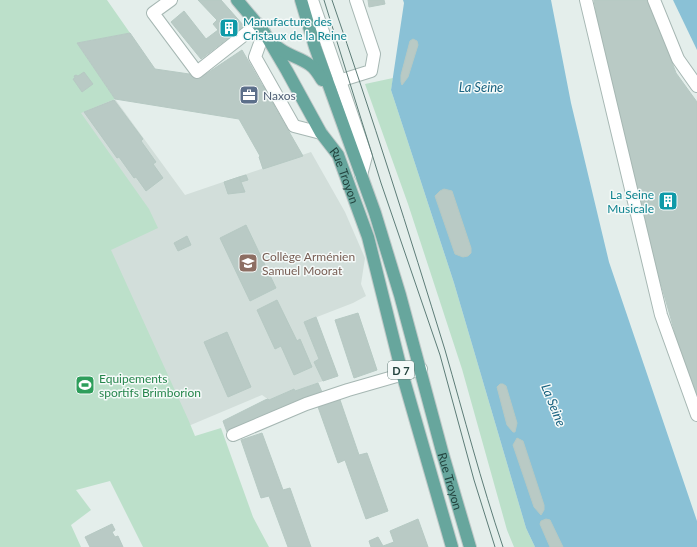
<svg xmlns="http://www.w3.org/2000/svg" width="697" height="547" font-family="Lato,sans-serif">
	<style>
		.built { fill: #d2deda }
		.green { fill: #bce0ca }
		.water { fill: #8ac1d6 }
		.building { fill: #b9cac5; stroke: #b6c9c3 }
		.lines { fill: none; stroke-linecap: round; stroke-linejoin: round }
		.minor-casing { stroke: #a6b7b3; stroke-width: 14 }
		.major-casing { stroke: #c1cac9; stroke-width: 14 }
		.minor { stroke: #fff; stroke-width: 12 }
		.major { stroke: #67a69d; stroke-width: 12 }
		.tram { stroke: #5d7d78; stroke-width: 1 }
		.labels { text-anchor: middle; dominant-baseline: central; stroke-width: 3; stroke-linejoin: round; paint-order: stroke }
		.shield { fill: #f5faf9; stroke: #617975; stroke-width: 1 }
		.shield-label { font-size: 11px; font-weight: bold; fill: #22423d }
		.culture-label { font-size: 12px; fill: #0d838f; stroke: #f5faf9; text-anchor: start }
		.service-label { font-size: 12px; fill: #4e5e75; stroke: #f5faf9; text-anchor: start }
		.street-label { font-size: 12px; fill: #22423d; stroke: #f5faf9 }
		.education-label { font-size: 12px; fill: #785e54; stroke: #f5faf9; text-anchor: start }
		.leisure-label { font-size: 12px; fill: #27864d; stroke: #f5faf9; text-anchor: start }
		.water-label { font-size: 13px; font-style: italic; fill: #196381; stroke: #f5faf9 }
	</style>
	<rect width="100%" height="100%" fill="#e4eeeb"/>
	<polygon class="built" points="115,99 185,195 311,152 345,212 365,258 361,284 366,296 353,303 304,322 319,359 314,362 323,381 295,391 293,389 269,400 262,395 167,435 74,236 81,112"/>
	<g class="green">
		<polygon points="0,0 107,0 130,33 77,43 115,99 81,113 149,209 158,228 111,250 188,419 195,436 221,428 253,517 269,547 143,547 110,481 76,490 91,510 71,525 81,547 0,547"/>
		<polygon points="393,78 391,90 454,283 526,528 535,547 514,547 507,530 462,369 408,204 365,84"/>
	</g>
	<g class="water">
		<polygon points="403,0 551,0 571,103 609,262 697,521 697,547 535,547 526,528 454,283 391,90 404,3"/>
		<polygon points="673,0 697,0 697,50"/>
	</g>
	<g class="building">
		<polygon points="198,0 221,0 244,26 201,59 171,22 184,11 206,39 218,30 213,24 217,20"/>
		<polygon points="368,0 384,0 385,4 369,7"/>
		<polygon points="594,0 649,0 676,73 697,102 697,401 679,347 645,228 603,53"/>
		<polygon points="130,33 155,69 203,76 242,50 303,156 263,169 259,157 260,156 239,119 115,99 77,43"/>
		<polygon points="413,39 417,41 418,45 408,77 402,85 401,82 401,75 410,41"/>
		<polygon points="84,72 93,84 82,92 73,79 75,78 74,76 76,75 78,76"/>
		<polygon points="262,86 278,88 275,107"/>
		<polygon points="114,100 143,139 141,141 156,162 153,164 163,178 146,191 136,177 134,178 119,157 117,158 84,112"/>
		<polygon points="246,175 248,180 241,182 239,177"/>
		<polygon points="239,177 245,192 228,194 224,182"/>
		<polygon points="444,189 452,191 471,248 471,253 468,256 463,257 455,254 435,196 440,191"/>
		<polygon points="246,225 276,288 250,301 220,238"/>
		<polygon points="187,236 191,245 178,251 174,243"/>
		<polygon points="277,300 297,341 300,339 312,367 294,375 281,346 275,349 257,310"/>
		<polygon points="358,313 377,370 354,378 335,320"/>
		<polygon points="316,317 338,376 323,381 314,362 319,359 304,322"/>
		<polygon points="227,332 251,387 228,397 204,342"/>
		<polygon points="318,383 322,392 227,432 223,421 265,400 268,399 269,400 294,389 295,391"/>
		<polygon points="500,384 503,384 506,386 517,423 515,432 513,432 507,425 497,387"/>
		<polygon points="339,397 359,455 367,453 388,511 366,519 345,460 338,463 317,404"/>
		<polygon points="262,433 283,490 290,488 311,547 288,547 269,496 261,498 241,440"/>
		<polygon points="517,438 523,441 544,505 544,510 541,515 534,507 513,445"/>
		<polygon points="418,519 428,547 371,547 369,541 378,537 383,546 394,542 390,531"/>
		<polygon points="546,519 550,520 563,547 550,547 540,524 541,521"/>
		<polygon points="112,524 115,530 112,532 115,537 118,536 123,547 90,547 85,537"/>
	</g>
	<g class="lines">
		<g class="minor-casing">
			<g id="minor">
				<polyline points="171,0 153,13 197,72 258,24"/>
				<polyline points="312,0 366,156 361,175"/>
				<polyline points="586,0 661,315 697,415"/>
				<polyline points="654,0 678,59 697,86"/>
				<polyline points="264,32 255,57 294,126 321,133"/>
				<polyline points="339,81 371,71 374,54 356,0"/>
				<polyline points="233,435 306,404 348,390 421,369"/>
			</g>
		</g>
		<g class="major-casing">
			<g id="major">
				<path id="s1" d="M237 0 264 32 287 71 321 133 338 155 368 237 402 373 452 547"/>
				<path id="s2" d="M301 0 315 47 375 213 400 295 443 455 470 547"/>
				<path d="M274 44C286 56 298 56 310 65 315 68 319 75 322 80"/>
			</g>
		</g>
		<use href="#minor" class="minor"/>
		<use href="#major" class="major"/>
		<g class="tram">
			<polyline points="324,0 381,183 440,355 474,480 495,547"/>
			<path d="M332 0C372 116 409 233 445 350 464 416 481 482 503 547"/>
		</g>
	</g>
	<defs>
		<g id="building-square" transform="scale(1)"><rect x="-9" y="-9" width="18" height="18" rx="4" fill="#0f9aa8" stroke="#f5faf9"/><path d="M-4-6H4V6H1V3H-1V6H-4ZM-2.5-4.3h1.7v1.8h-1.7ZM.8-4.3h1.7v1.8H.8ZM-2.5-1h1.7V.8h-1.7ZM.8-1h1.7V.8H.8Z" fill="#fff"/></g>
		<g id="office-square" transform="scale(1)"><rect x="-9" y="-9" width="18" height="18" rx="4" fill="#5c6f8a" stroke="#f5faf9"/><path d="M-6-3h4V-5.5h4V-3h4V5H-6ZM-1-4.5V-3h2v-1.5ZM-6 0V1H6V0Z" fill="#fff"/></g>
		<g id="school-square" transform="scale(1)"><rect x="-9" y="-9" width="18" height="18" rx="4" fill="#8d6e63" stroke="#f5faf9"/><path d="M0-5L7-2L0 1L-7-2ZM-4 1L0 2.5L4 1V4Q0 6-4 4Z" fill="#fff"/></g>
		<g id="stadium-square" transform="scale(1)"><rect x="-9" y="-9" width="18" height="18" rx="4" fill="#2e9e5b" stroke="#f5faf9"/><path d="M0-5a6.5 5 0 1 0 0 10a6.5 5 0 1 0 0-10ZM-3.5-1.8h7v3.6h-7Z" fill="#fff"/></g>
	</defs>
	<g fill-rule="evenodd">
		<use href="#building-square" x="229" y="28"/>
		<use href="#office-square" x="249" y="95"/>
		<use href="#building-square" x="668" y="201"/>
		<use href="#school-square" x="248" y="263"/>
		<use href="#stadium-square" x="85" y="385"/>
	</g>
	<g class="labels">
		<rect class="shield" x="388" y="361" width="26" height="18" rx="3"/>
		<g class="shield-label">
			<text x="401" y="370">D 7</text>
		</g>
		<g class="culture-label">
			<text x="243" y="21">Manufacture des<tspan x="243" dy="14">Cristaux de la Reine</tspan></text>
			<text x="654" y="194" text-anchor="end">La Seine<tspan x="654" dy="14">Musicale</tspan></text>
		</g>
		<g class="service-label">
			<text x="263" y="95">Naxos</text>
		</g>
		<g class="street-label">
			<text stroke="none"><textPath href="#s1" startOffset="207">Rue Troyon</textPath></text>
			<text stroke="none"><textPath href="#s2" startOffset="504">Rue Troyon</textPath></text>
		</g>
		<g class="education-label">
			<text x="262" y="256">Collège Arménien<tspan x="262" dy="14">Samuel Moorat</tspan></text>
		</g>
		<g class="leisure-label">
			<text x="99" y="378">Equipements<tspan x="99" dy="14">sportifs Brimborion</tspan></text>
		</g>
		<g class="water-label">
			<text x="481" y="87">La Seine</text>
			<text transform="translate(554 405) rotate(68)">La Seine</text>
		</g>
	</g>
</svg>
